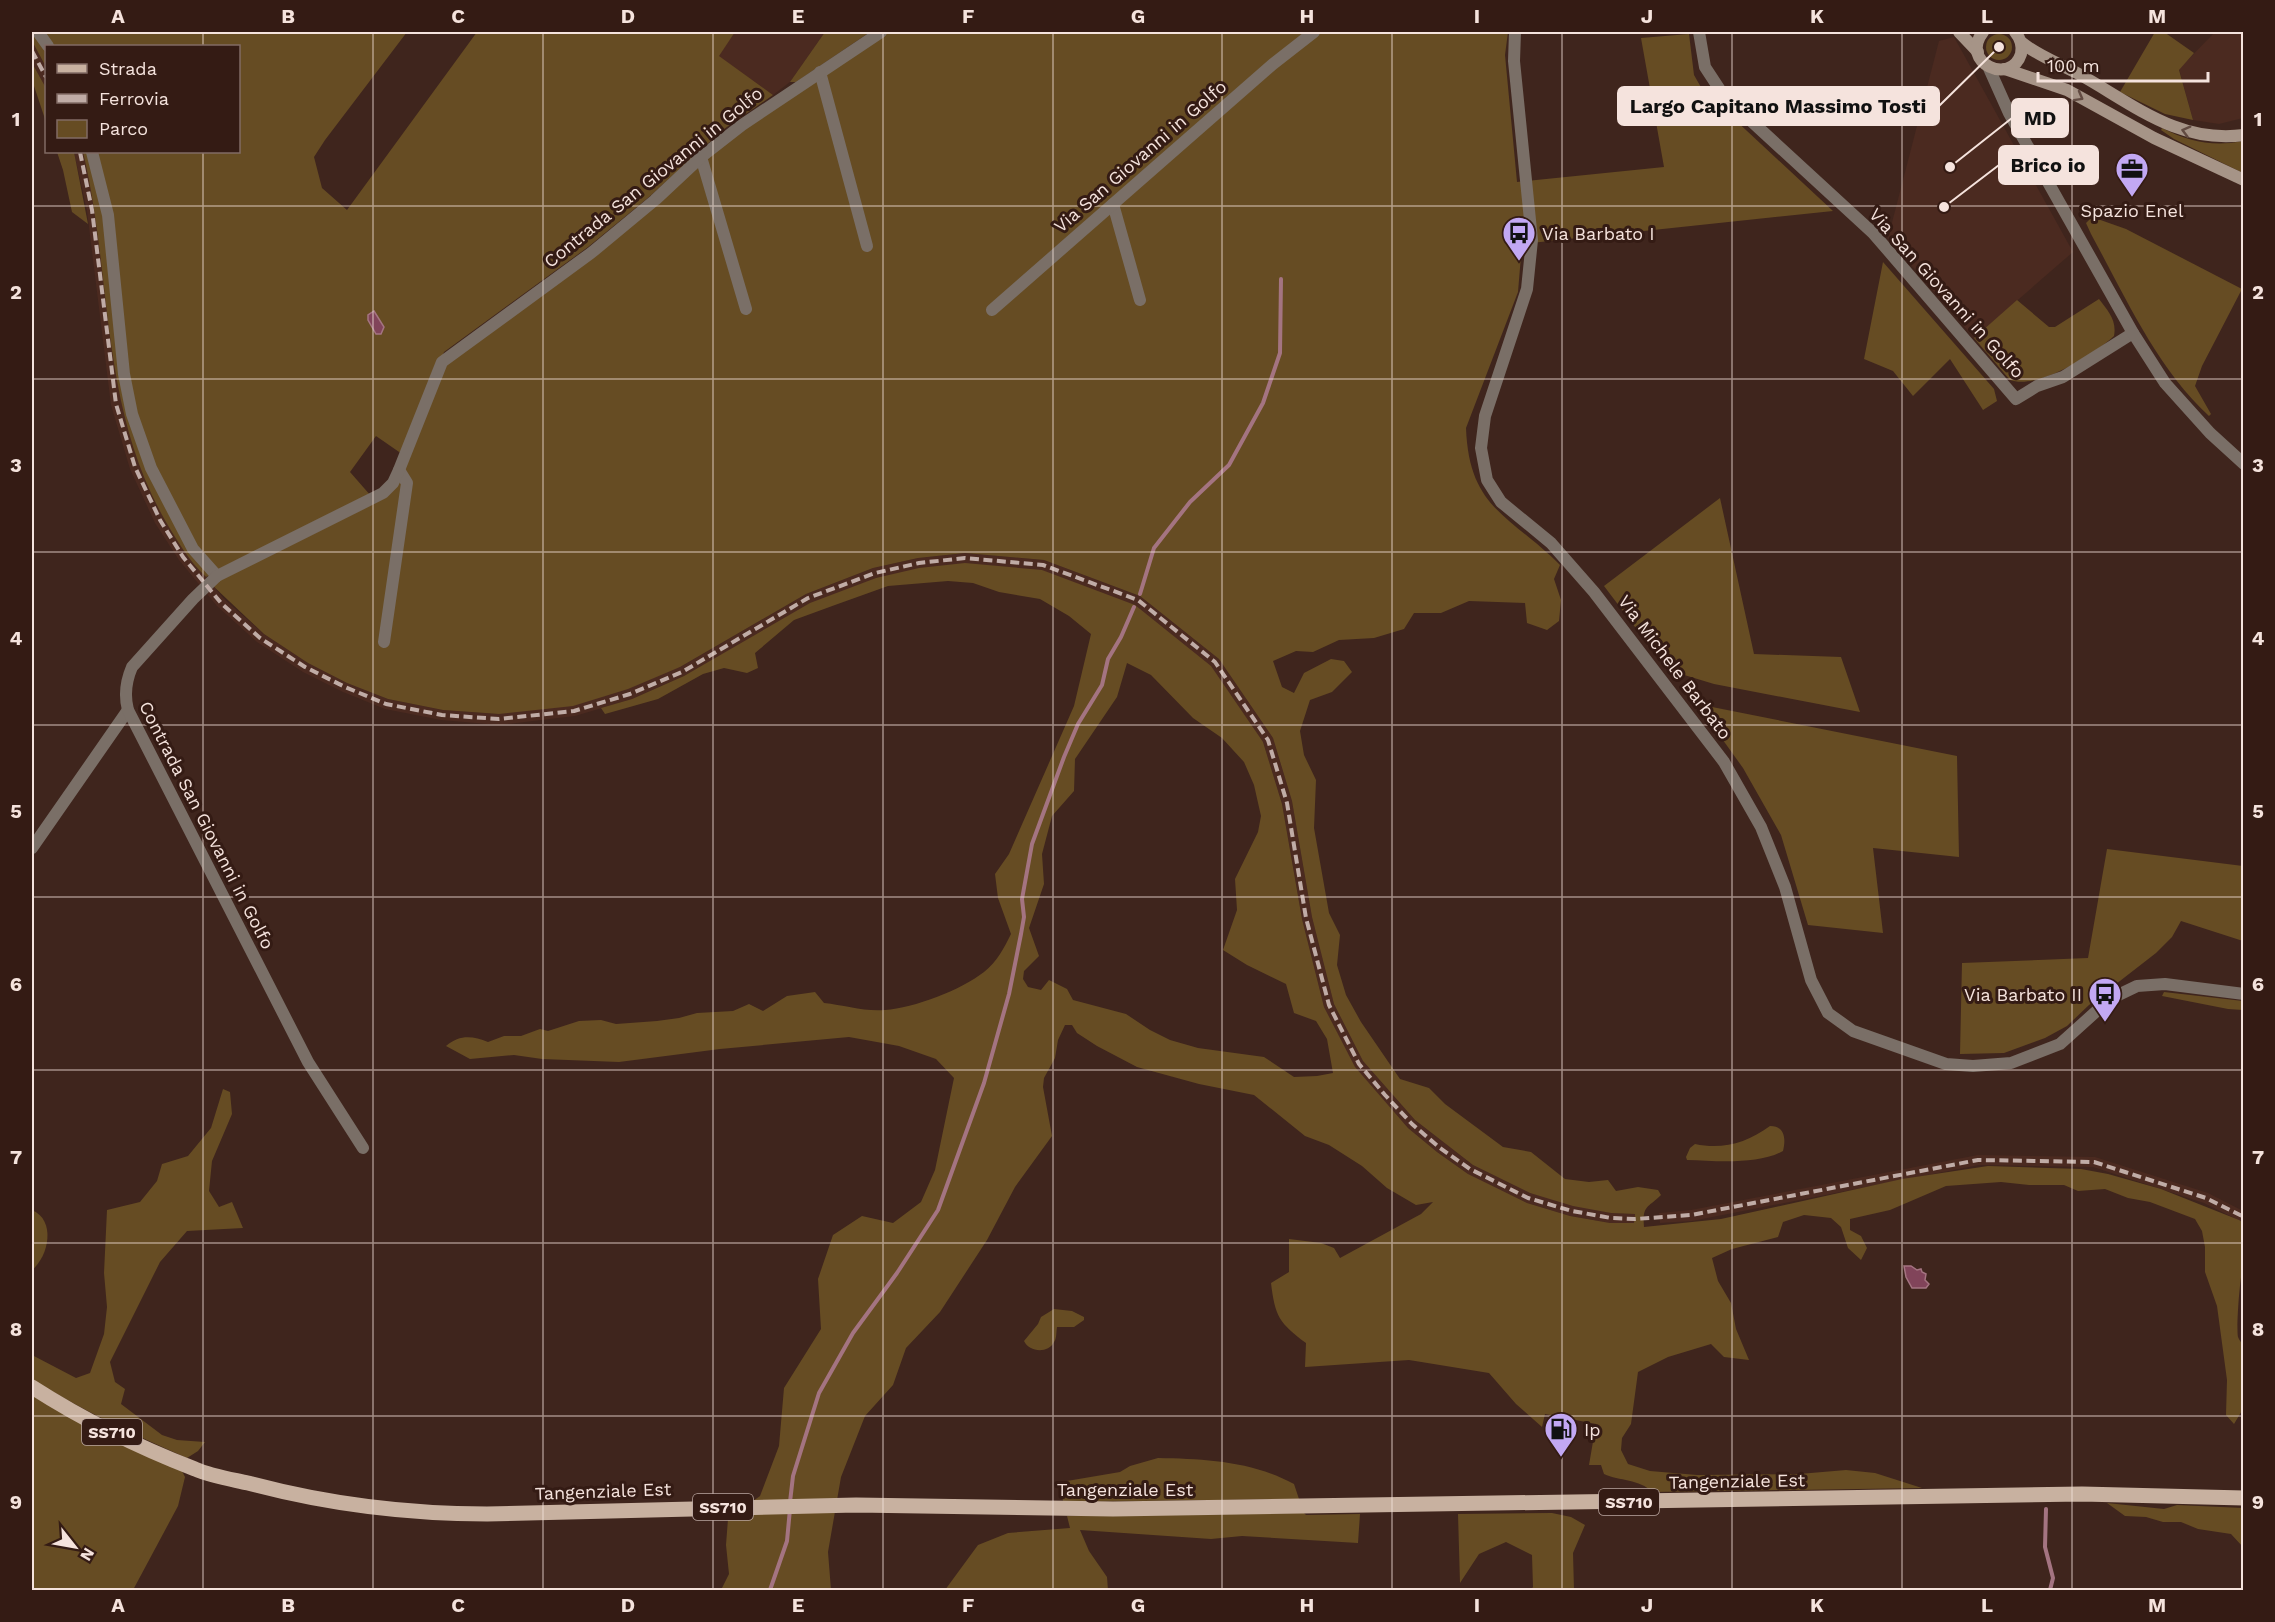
<svg xmlns="http://www.w3.org/2000/svg" width="2275" height="1622" font-family="'Work Sans',sans-serif">
	<style>
		.built { fill: #4b2a20 }
		.green { fill: #664c23; fill-rule: evenodd }
		.water { fill: #81445a; stroke: #a47481; stroke-width: 1.5 }
		.lines { fill: none; stroke-linecap: round; stroke-linejoin: round }
		.stream { stroke: #a47481; stroke-width: 4 }
		.street { stroke: #7a6f67; stroke-width: 12 }
		.secondary { stroke: #a69487; stroke-width: 12 }
		.primary { stroke: #c8b1a0; stroke-width: 15 }
		.rail { stroke: #c0aca6; stroke-width: 4; stroke-dasharray: 9 4.5; stroke-linecap: butt }
		.oneway { stroke: #624b42 }
		.grid { fill: none; stroke: #f5e3dd; stroke-width: 1.5; stroke-opacity: 0.55 }
		.labels { text-anchor: middle; dominant-baseline: central; stroke-width: 6; stroke-linejoin: round; paint-order: stroke }
		.shield { fill: #341b14; stroke: #bba7a1; stroke-width: 1.5 }
		.shield-label { font-size: 16px; font-weight: bold; fill: #f5e3dd }
		.street-label { font-size: 18px; fill: #f5e3dd; stroke: #341b14 }
		.poi-label { font-size: 18px; fill: #f5e3dd; stroke: #341b14; text-anchor: start }
		.leader { fill: none; stroke: #f5e3dd; stroke-width: 2 }
		.callout-dot { fill: #f5e3dd; stroke: #341b14; stroke-width: 2 }
		.callout { fill: #f5e3dd; stroke: #f5e3dd; stroke-width: 2 }
		.callout-label { font-size: 20px; text-anchor: middle; font-weight: bold; fill: #111 }
		.neatline { fill: none; stroke: #f5e3dd; stroke-width: 2 }
		.grid-label { font-size: 20px; text-anchor: middle; font-weight: bold; fill: #f5e3dd }
	</style>
	<rect width="100%" height="100%" fill="#3f251d"/>
	<g class="built">
		<polygon points="735,32 825,32 790,82 773,95 718,56"/>
		<polygon points="2215,32 2243,32 2243,118 2219,124 2193,120 2179,69"/>
		<polygon points="1954,37 2073,252 1974,338 1888,238 1939,41"/>
		<polygon points="32,41 46,67 46,88 32,63"/>
		<polygon points="74,152 85,152 187,554 224,599 264,634 308,663 347,683 388,699 443,710 499,714 680,667 806,594 873,568 918,558 965,553 1044,560 1140,596 1219,659 1273,738 1292,801 1312,917 1334,1004 1363,1061 1415,1120 1473,1165 1530,1193 1611,1213 1635,1214 1634,1224 1610,1223 1570,1216 1527,1203 1496,1189 1468,1174 1437,1152 1408,1128 1381,1098 1354,1067 1324,1007 1302,919 1282,804 1263,742 1042,570 876,578 684,676 632,699 575,716 499,725 441,720 385,709 343,692 303,672 257,642 217,606 179,560 155,523 130,469 111,405 87,211"/>
		<polygon points="1978,1155 2095,1157 2208,1193 2243,1211 2244,1223 2204,1203 2093,1167 1979,1165 1692,1221 1660,1223 1659,1213 1691,1210"/>
	</g>
	<g class="green">
		<path d="M32 32H407L325 140 314 157 322 188 347 210 477 32H735L719 56 773 95 724 129 649 197 588 247 444 352 402 454 376 436 350 472 371 496 206 577C189 561 178 542 166 522 99 405 113 278 83 152H238V46H46V67L32 41Z"/>
		<polygon points="825,32 870,32 796,82 790,82"/>
		<path d="M883 32H1508L1505 55 1517 182 1664 167 1641 38 1689 34 1694 75 1702 89 1833 211 1522 244 1518 292 1466 428C1469 509 1510 515 1560 565L1554 579 1561 600 1559 621 1547 630 1527 623 1525 603 1469 601 1441 613H1414L1404 629 1374 638 1339 640 1313 652 1296 651 1273 661 1282 687 1294 693 1304 673 1331 659 1344 661 1352 672 1332 692 1310 700 1300 731 1304 755 1316 780 1314 828 1329 913 1340 935 1337 965 1346 995 1361 1022 1400 1079 1429 1088 1445 1104 1503 1147 1531 1152 1565 1179 1589 1182 1608 1180 1616 1191 1638 1187 1658 1190 1661 1195C1648 1208 1642 1205 1644 1227L1721 1219 1902 1179 1988 1166 2081 1169 2108 1174 2161 1189 2239 1220 2244 1223 2243 1269C2240 1273 2236 1329 2238 1337 2239 1340 2242 1343 2243 1346V1409L2234 1424 2226 1415 2227 1380 2217 1306 2205 1272V1247L2202 1231 2195 1219 2150 1202 2128 1198 2105 1189 2078 1191 2064 1185H2029L2001 1182 1946 1186 1890 1210 1850 1219V1230L1861 1236 1867 1248 1861 1260 1848 1248 1841 1227 1831 1218 1804 1215 1783 1222 1778 1237 1732 1249 1712 1258 1718 1281 1731 1303 1736 1329 1749 1360 1724 1357 1711 1344 1668 1357 1638 1372 1631 1424 1622 1438 1621 1450 1628 1464 1650 1471 1697 1475 1799 1474 1846 1470 1875 1473 1922 1488 1652 1492C1640 1479 1619 1481 1604 1474L1601 1465H1589L1596 1424 1545 1414 1542 1427 1516 1404 1489 1373 1409 1360 1305 1367 1306 1343C1279 1323 1275 1316 1271 1283L1289 1272V1239L1321 1243 1334 1248 1340 1258 1421 1214 1433 1202 1416 1205 1387 1188 1362 1166 1329 1145 1305 1136 1254 1095 1199 1084 1137 1067 1097 1046 1077 1033 1072 1025H1065L1058 1040 1055 1058 1044 1078 1043 1087 1052 1136 1015 1187 987 1240 940 1312 906 1348 893 1385 865 1416 841 1477 828 1552 831 1590H721L729 1574 726 1545 728 1519 760 1496 779 1446 784 1388 821 1329 818 1279 833 1235 862 1216 893 1223 921 1202 935 1170 954 1078 936 1059 899 1046 849 1037 720 1049 619 1062 542 1059 514 1055 470 1059 446 1046C460 1034 473 1036 488 1042L504 1036H521L540 1029 548 1031 579 1021 601 1020 616 1024 657 1021 679 1018 697 1013 733 1011 749 1004 763 1011 787 996 815 992 824 1003C844 1005 865 1012 885 1010 914 1008 961 990 984 972 997 962 1004 948 1011 934L998 898 995 874 1009 854 1074 706 1091 634 1069 616 1040 599 999 592 973 583 948 581 888 586 835 605 794 620 755 653 758 668 747 673 724 668 703 674 658 699 605 714 601 708 632 699 684 676 810 603 876 578 919 568 965 563 1042 570 1135 605 1211 666 1263 742 1282 804 1302 919 1324 1007 1355 1067 1408 1128 1437 1152 1468 1174 1527 1203 1570 1216 1610 1223H1634L1635 1214 1611 1213 1573 1206 1530 1193 1473 1165 1415 1120 1363 1061 1334 1004 1312 917 1292 801 1273 738 1219 659 1140 596 1044 560 965 553 918 558 873 568 806 594 680 667 628 689 573 706 499 714 443 710 388 699 347 683 308 663 264 634 211 584 388 493 445 363 703 158ZM1127 663 1151 675 1193 718 1222 738 1244 762 1254 785 1261 816 1258 832 1235 879 1237 910 1223 950 1247 965 1286 984 1294 1013 1316 1021 1327 1039 1333 1073 1317 1076 1294 1077 1264 1057 1198 1048 1170 1040 1150 1030 1126 1014 1073 1000 1067 989 1049 980 1041 990 1028 987 1023 979 1024 971 1039 956 1029 928 1044 884 1042 854 1052 816 1074 791 1075 759 1117 697Z"/>
		<polygon points="2155,32 2164,32 2194,53 2179,70 2193,120 2165,114 2120,92"/>
		<circle cx="1999" cy="47" r="13"/>
		<polygon points="32,63 46,88 46,122 32,80"/>
		<path d="M2162 128C2189 142 2214 147 2243 141V173L2174 139 2161 130Z"/>
		<polygon points="57,152 74,152 88,224 72,212 63,170"/>
		<path d="M2092 217 2126 229 2242 289 2202 366 2195 386 2211 414 2209 416C2156 367 2125 296 2091 234L2086 223Z"/>
		<polygon points="1883,262 1994,389 1997,401 1983,410 1950,359 1913,396 1893,371 1864,359"/>
		<path d="M2099 299C2108 311 2117 320 2114 336 2093 355 2038 390 2010 380L1974 338 2017 300 2049 327H2055Z"/>
		<polygon points="1720,498 1754,654 1841,657 1860,712 1714,684 1681,674 1657,656 1604,586"/>
		<polygon points="1697,704 1957,756 1959,857 1873,848 1883,933 1808,925 1781,835 1743,768"/>
		<polygon points="2107,849 2243,866 2243,941 2181,921 2172,937 2156,953 2089,1005 2067,1026 2045,1038 2004,1053 1960,1054 1962,963 2088,958"/>
		<polygon points="2164,992 2243,1001 2243,1010 2228,1009 2162,996"/>
		<path d="M223 1089 230 1092 232 1114 212 1161 209 1191 219 1207 232 1202 243 1228 187 1231 160 1262 110 1362 115 1382 125 1389 121 1404 162 1435 177 1440 205 1442 198 1451 187 1458C133 1434 81 1410 32 1379V1355L76 1378 90 1373 104 1334 107 1307 104 1273 107 1210 140 1202 157 1181 162 1164 188 1156 211 1128Z"/>
		<path d="M1770 1126C1785 1126 1786 1139 1783 1151 1758 1165 1717 1161 1687 1160L1686 1157 1690 1148 1695 1144C1722 1150 1747 1143 1770 1126Z"/>
		<path d="M32 1210C56 1220 49 1256 32 1270Z"/>
		<path d="M1054 1309 1072 1311 1084 1317V1320L1074 1327H1057C1056 1332 1057 1338 1054 1342 1048 1354 1029 1352 1024 1341L1038 1324 1041 1317Z"/>
		<polygon points="32,1395 108,1438 182,1471 185,1477 178,1506 133,1590 32,1590"/>
		<path d="M1158 1458C1205 1459 1252 1461 1294 1484L1299 1499 1063 1502 1061 1482 1120 1472 1130 1466Z"/>
		<polygon points="2107,1503 2164,1509 2177,1505 2243,1508 2243,1547 2231,1534 2198,1529 2181,1522 2163,1522 2146,1517 2125,1516"/>
		<polygon points="1304,1513 1306,1515 1360,1514 1358,1543 1242,1536 1211,1539 1080,1530 1089,1551 1107,1577 1108,1590 945,1590 978,1545 1008,1533 1070,1528 1067,1516"/>
		<polygon points="1552,1513 1571,1517 1585,1525 1573,1553 1574,1590 1531,1590 1533,1587 1532,1555 1506,1542 1479,1554 1460,1583 1458,1514"/>
	</g>
	<g class="water">
		<polygon points="374,311 384,327 381,334 376,334 368,320 368,315"/>
		<polygon points="1904,1266 1911,1266 1917,1270 1921,1269 1922,1272 1926,1274 1925,1280 1929,1284 1926,1288 1912,1288 1906,1277"/>
	</g>
	<g class="lines">
		<g class="stream">
			<polyline points="1140,594 1154,548 1190,502 1229,465 1263,403 1280,353 1281,279"/>
			<polyline points="790,1502 793,1476 819,1393 853,1333 897,1273 938,1210 984,1083 1009,994 1021,934 1024,917 1022,899 1032,844 1064,757 1078,724 1102,685 1108,659 1121,637 1134,607"/>
			<polyline points="2046,1509 2045,1547 2053,1578 2050,1590"/>
			<polyline points="770,1590 787,1541 790,1509"/>
		</g>
		<g class="street">
			<polyline points="38,32 48,46"/>
			<polyline points="1515,32 1514,61 1532,240 1527,289 1485,416 1481,448 1487,480 1501,502 1551,543 1594,592 1724,762 1761,827 1785,887 1811,980 1828,1013 1853,1031 1946,1064 1973,1066 2011,1063 2060,1044 2110,999 2137,986 2165,984 2244,994"/>
			<polyline points="1699,32 1705,67 1724,96 1873,233 2016,399 2037,386 2063,377 2133,333"/>
			<polyline points="1988,66 2009,113 2133,333 2165,383 2210,433 2244,464"/>
			<polyline points="820,72 867,246"/>
			<polyline points="92,152 108,215 124,374 132,414 151,468 193,549 217,576"/>
			<polyline points="701,157 746,309"/>
			<polyline points="1113,204 1140,300"/>
			<polyline points="992,310 1273,64 1314,32"/>
			<polyline points="384,642 407,483 399,470"/>
			<polyline points="32,848 128,710"/>
			<path d="M363 1148 308 1062 128 710C124 695 126 681 132 667L193 599 217 576 383 493 393 483 399 470 442 362 591 253 655 200 701 157 742 125 881 32"/>
		</g>
		<g class="secondary">
			<polyline points="1959,32 1978,52"/>
			<path d="M1983 32C1959 63 2011 86 2021 54 2023 45 2020 38 2015 32"/>
			<path d="M2021 42C2038 56 2058 63 2077 73 2132 103 2177 144 2244 135"/>
			<polyline points="2005,69 2067,90 2154,138 2244,180"/>
		</g>
		<path class="primary" d="M32 1387C82 1419 138 1447 195 1469 211 1476 230 1479 248 1483 326 1504 406 1514 487 1514L856 1505 1113 1509 2082 1494 2244 1498"/>
		<g class="rail">
			<polyline points="32,51 46,77"/>
			<polyline points="80,152 92,210 116,404 135,467 160,520 183,557 221,603 260,638 305,667 345,687 386,704 442,715 499,719 574,711 630,694 682,672 808,598 875,573 919,563 965,558 1043,565 1138,600 1215,662 1268,740 1287,803 1306,918 1329,1005 1359,1064 1385,1095 1412,1124 1440,1148 1470,1169 1528,1198 1572,1211 1611,1218 1635,1219 1691,1215 1978,1160 2094,1162 2206,1198 2244,1217"/>
		</g>
	</g>
	<defs><path id="oneway-chevron" d="M-2-3.5L2.5 0L-2 3.5" fill="none" stroke-width="1.6" stroke-linecap="round" stroke-linejoin="round" transform="scale(1.5)"/></defs>
	<g class="oneway">
		<use href="#oneway-chevron" transform="translate(2079 97) rotate(29)"/>
		<use href="#oneway-chevron" transform="translate(2186 131) rotate(-165)"/>
	</g>
	<path class="grid" d="M203 32V46M373 32V1590M543 32V1590M713 32V1590M883 32V1590M1053 32V1590M1222 32V1590M1392 32V1590M1562 32V1590M1732 32V1590M1902 32V1590M2072 32V1590M203 152V1590M32 206H2244M32 379H2244M32 552H2244M32 725H2244M32 897H2244M32 1070H2244M32 1243H2244M32 1416H2244"/>
	<defs>
		<g id="office-pin" transform="scale(1.725)"><path d="M0 17L-7.5 6A9.5 9.5 0 1 1 7.5 6Z" fill="#c2a8f3" stroke="#341b14"/><path d="M-6-3h4V-5.5h4V-3h4V5H-6ZM-1-4.5V-3h2v-1.5ZM-6 0V1H6V0Z" fill="#111"/></g>
		<g id="bus-pin" transform="scale(1.725)"><path d="M0 17L-7.5 6A9.5 9.5 0 1 1 7.5 6Z" fill="#c2a8f3" stroke="#341b14"/><path d="M-5-6H5V4H4V6H2V4H-2V6H-4V4H-5ZM-3.5-4V0h7V-4ZM-3.5 1.2v1.5H-2V1.2ZM2 1.2v1.5H3.5V1.2Z" fill="#111"/></g>
		<g id="fuel-pin" transform="scale(1.725)"><path d="M0 17L-7.5 6A9.5 9.5 0 1 1 7.5 6Z" fill="#c2a8f3" stroke="#341b14"/><path d="M-5.5-6h7V0h2V4h1.3V-2.5L3-4.5l.8-.8L6-3V5H2.5V1h-1V6h-7ZM-4.2-4.7v3.2H.2V-4.7Z" fill="#111"/></g>
	</defs>
	<g fill-rule="evenodd">
		<use href="#office-pin" x="2132" y="169"/>
		<use href="#bus-pin" x="1519" y="233"/>
		<use href="#bus-pin" x="2105" y="994"/>
		<use href="#fuel-pin" x="1561" y="1429"/>
	</g>
	<g class="labels">
		<g class="shield">
			<rect x="82" y="1419" width="60" height="26" rx="4.5"/>
			<rect x="1599" y="1489" width="60" height="26" rx="4.5"/>
			<rect x="693" y="1494" width="60" height="26" rx="4.5"/>
		</g>
		<g class="shield-label">
			<text x="112" y="1432">SS710</text>
			<text x="1629" y="1502">SS710</text>
			<text x="723" y="1507">SS710</text>
		</g>
		<g class="street-label">
			<text transform="translate(1140 156) rotate(-41)">Via San Giovanni in Golfo</text>
			<text transform="translate(653 177) rotate(-39)">Contrada San Giovanni in Golfo</text>
			<text transform="translate(1947 293) rotate(48)">Via San Giovanni in Golfo</text>
			<text transform="translate(1675 667) rotate(53)">Via Michele Barbato</text>
			<text transform="translate(207 825) rotate(63)">Contrada San Giovanni in Golfo</text>
			<text transform="translate(1737 1481) rotate(-1)">Tangenziale Est</text>
			<text x="1125" y="1489">Tangenziale Est</text>
			<text transform="translate(603 1491) rotate(-2)">Tangenziale Est</text>
		</g>
		<g class="poi-label">
			<text x="2132" y="210" text-anchor="middle">Spazio Enel</text>
			<text x="1542" y="233">Via Barbato I</text>
			<text x="2082" y="994" text-anchor="end">Via Barbato II</text>
			<text x="1584" y="1429">Ip</text>
		</g>
	</g>
	<path class="leader" d="M1999 47L1939 106M1950 167L2012 118M1944 207L1999 165"/>
	<g class="callout-dot">
		<circle cx="1999" cy="47" r="6"/>
		<circle cx="1950" cy="167" r="6"/>
		<circle cx="1944" cy="207" r="6"/>
	</g>
	<g class="callout">
		<rect x="1618" y="87" width="321" height="38" rx="6"/>
		<rect x="2012" y="99" width="56" height="38" rx="6"/>
		<rect x="1999" y="146" width="99" height="38" rx="6"/>
	</g>
	<g class="callout-label">
		<text x="1778" y="113">Largo Capitano Massimo Tosti</text>
		<text x="2040" y="125">MD</text>
		<text x="2048" y="172">Brico io</text>
	</g>
	<rect width="2275" height="1622" fill="none" stroke="#341b14" stroke-width="66"/>
	<rect x="45" y="45" width="195" height="108" fill="#341b14" stroke="#816b64" stroke-width="1.5"/>
	<rect x="57" y="64" width="30" height="9" fill="#c8b1a0" stroke="#816b64" stroke-width="1.5"/>
	<text x="99" y="75" font-size="18" fill="#f5e3dd">Strada</text>
	<rect x="57" y="94" width="30" height="9" fill="#c0aca6" stroke="#816b64" stroke-width="1.5"/>
	<text x="99" y="105" font-size="18" fill="#f5e3dd">Ferrovia</text>
	<rect x="57" y="120" width="30" height="18" fill="#664c23" stroke="#816b64" stroke-width="1.5"/>
	<text x="99" y="135" font-size="18" fill="#f5e3dd">Parco</text>
	<g transform="translate(75 1547) rotate(121)" stroke="#341b14" stroke-width="4.5" paint-order="stroke">
	<path d="M0-4.5L10 22L0 15L-10 22Z" fill="#f5e3dd"/>
	<text y="-9" font-size="16" font-weight="bold" text-anchor="middle" fill="#f5e3dd">N</text>
	</g>
	<path d="M2038 72v9h170v-9" fill="none" stroke="#f5e3dd" stroke-width="3"/>
	<text x="2047" y="72" font-size="18" fill="#f5e3dd" stroke="#341b14" stroke-width="4.5" paint-order="stroke">100 m</text>
	<rect x="33" y="33" width="2209" height="1556" class="neatline"/>
	<g class="grid-label">
		<text x="118" y="23">A</text>
		<text x="288" y="23">B</text>
		<text x="458" y="23">C</text>
		<text x="628" y="23">D</text>
		<text x="798" y="23">E</text>
		<text x="968" y="23">F</text>
		<text x="1138" y="23">G</text>
		<text x="1307" y="23">H</text>
		<text x="1477" y="23">I</text>
		<text x="1647" y="23">J</text>
		<text x="1817" y="23">K</text>
		<text x="1987" y="23">L</text>
		<text x="2157" y="23">M</text>
		<text x="16" y="126">1</text>
		<text x="2258" y="126">1</text>
		<text x="16" y="299">2</text>
		<text x="2258" y="299">2</text>
		<text x="16" y="472">3</text>
		<text x="2258" y="472">3</text>
		<text x="16" y="645">4</text>
		<text x="2258" y="645">4</text>
		<text x="16" y="818">5</text>
		<text x="2258" y="818">5</text>
		<text x="16" y="991">6</text>
		<text x="2258" y="991">6</text>
		<text x="16" y="1164">7</text>
		<text x="2258" y="1164">7</text>
		<text x="16" y="1336">8</text>
		<text x="2258" y="1336">8</text>
		<text x="16" y="1509">9</text>
		<text x="2258" y="1509">9</text>
		<text x="118" y="1612">A</text>
		<text x="288" y="1612">B</text>
		<text x="458" y="1612">C</text>
		<text x="628" y="1612">D</text>
		<text x="798" y="1612">E</text>
		<text x="968" y="1612">F</text>
		<text x="1138" y="1612">G</text>
		<text x="1307" y="1612">H</text>
		<text x="1477" y="1612">I</text>
		<text x="1647" y="1612">J</text>
		<text x="1817" y="1612">K</text>
		<text x="1987" y="1612">L</text>
		<text x="2157" y="1612">M</text>
	</g>
</svg>
